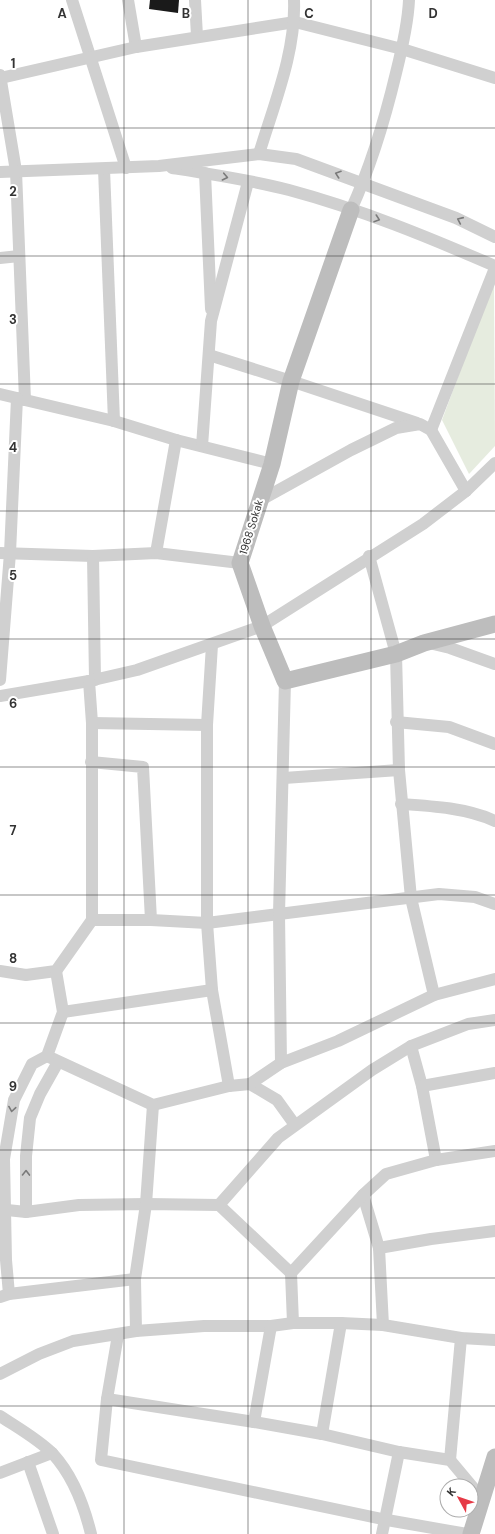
<svg xmlns="http://www.w3.org/2000/svg" width="495" height="1534" font-family="'DM Sans',sans-serif">
	<style>
		.green { fill: #e6ecdf }
		.building { fill: #1a1a1a }
		.lines { fill: none; stroke-linecap: round; stroke-linejoin: round }
		.street { stroke: #d0d0d0; stroke-width: 12 }
		.secondary { stroke: #bdbdbd; stroke-width: 17 }
		.oneway { stroke: #7a7a7a }
		.grid { fill: none; stroke: #333; stroke-width: 1; stroke-opacity: 0.55 }
		.labels { text-anchor: middle; dominant-baseline: central; stroke-width: 4; stroke-linejoin: round; paint-order: stroke }
		.street-label { font-size: 11px; fill: #333; stroke: #fff }
		.grid-label { font-size: 13px; text-anchor: middle; font-weight: bold; fill: #333; stroke: #fff; stroke-width: 4; stroke-linejoin: round; paint-order: stroke }
	</style>
	<rect width="100%" height="100%" fill="#fff"/>
	<polygon class="green" points="494,280 495,446 469,474 442,420"/>
	<polygon class="building" points="150,0 179,0 178,13 149,9"/>
	<g class="lines">
		<g class="street">
			<polyline points="72,0 126,168"/>
			<polyline points="128,0 136,47"/>
			<polyline points="195,0 197,36"/>
			<polyline points="0,75 16,171 25,400"/>
			<polyline points="1,78 136,47 295,22 402,49 495,78"/>
			<path d="M259 154C274 104 296 52 294 0"/>
			<path d="M172 168C211 174 251 180 289 190 360 209 428 237 495 266"/>
			<polyline points="104,169 114,421"/>
			<polyline points="0,172 159,166 259,154 296,159 456,218 495,237"/>
			<polyline points="205,173 211,309"/>
			<path d="M351 210C371 166 385 119 396 73 402 49 408 24 409 0"/>
			<polyline points="0,258 19,256"/>
			<polyline points="209,355 291,381 417,423"/>
			<polyline points="0,394 114,421 176,440 272,464"/>
			<polyline points="431,430 495,268"/>
			<polyline points="202,446 211,321 248,182"/>
			<polyline points="259,501 351,450 396,428 420,424 431,430 466,491"/>
			<polyline points="0,553 93,556 156,553 240,563"/>
			<polyline points="156,553 176,440"/>
			<polyline points="93,556 95,680"/>
			<polyline points="369,556 396,654 399,770 411,898 434,995"/>
			<polyline points="429,643 450,648 495,664"/>
			<polyline points="212,645 207,725 207,923 212,990 229,1086"/>
			<polyline points="0,680 10,553 17,398"/>
			<polyline points="0,696 89,681 137,670 262,626 423,524 466,491 495,463"/>
			<polyline points="396,722 449,727 495,744"/>
			<polyline points="92,723 207,725"/>
			<polyline points="91,762 143,767 151,920"/>
			<polyline points="284,778 399,770"/>
			<path d="M401 804C432 806 467 808 495 821"/>
			<polyline points="92,920 151,920 207,923 439,894 475,897 495,904"/>
			<polyline points="0,971 26,975 56,971 92,920 92,723 89,681"/>
			<polyline points="63,1012 212,990"/>
			<polyline points="411,1046 422,1086 436,1160"/>
			<polyline points="47,1056 153,1105 229,1086 250,1084 277,1100 295,1125"/>
			<polyline points="281,1063 279,914 285,681"/>
			<polyline points="250,1084 281,1063 338,1041 434,995 495,979"/>
			<polyline points="422,1086 495,1073"/>
			<polyline points="363,1195 379,1248 383,1325"/>
			<polyline points="219,1205 291,1273"/>
			<polyline points="0,1211 7,1210 26,1212 79,1205 146,1204 219,1205 278,1138 372,1070 411,1046 468,1024 495,1020"/>
			<polyline points="26,1212 26,1156 30,1118 40,1094 58,1062"/>
			<polyline points="379,1248 431,1239 495,1231"/>
			<polyline points="9,1294 6,1260 4,1159 14,1100 32,1064 47,1056 63,1012 56,971"/>
			<polyline points="0,1297 9,1294 135,1279"/>
			<polyline points="293,1323 291,1273 363,1195 386,1174 436,1160 495,1151"/>
			<polyline points="136,1331 135,1279 146,1204 153,1105"/>
			<polyline points="118,1335 107,1399 101,1460 387,1520 467,1534"/>
			<polyline points="0,1374 39,1354 73,1341 136,1331 204,1326 271,1326 293,1323 341,1323 383,1325 461,1338 495,1340"/>
			<polyline points="107,1399 254,1422 322,1434 399,1452 450,1460 481,1497"/>
			<path d="M0 1416C18 1428 38 1439 53 1454 73 1476 84 1505 91 1534"/>
			<polyline points="254,1422 271,1326"/>
			<polyline points="322,1434 341,1323"/>
			<polyline points="450,1460 461,1338"/>
			<polyline points="28,1462 53,1534"/>
			<polyline points="0,1473 52,1453"/>
			<polyline points="382,1534 399,1452"/>
		</g>
		<g class="secondary">
			<polyline points="351,210 291,381 272,464 240,563 262,626 285,681 396,654 424,643 495,624"/>
			<polyline points="471,1534 495,1457"/>
		</g>
	</g>
	<defs><path id="oneway-chevron" d="M-2-3.5L2.5 0L-2 3.5" fill="none" stroke-width="1.6" stroke-linecap="round" stroke-linejoin="round"/></defs>
	<g class="oneway">
		<use href="#oneway-chevron" transform="translate(338 174) rotate(-161)"/>
		<use href="#oneway-chevron" transform="translate(225 177) rotate(12)"/>
		<use href="#oneway-chevron" transform="translate(377 219) rotate(19)"/>
		<use href="#oneway-chevron" transform="translate(460 220) rotate(-156)"/>
		<use href="#oneway-chevron" transform="translate(12 1109) rotate(99)"/>
		<use href="#oneway-chevron" transform="translate(26 1173) rotate(-89)"/>
	</g>
	<path class="grid" d="M124 0V1534M248 0V1534M371 0V1534M0 128H495M0 256H495M0 384H495M0 511H495M0 639H495M0 767H495M0 895H495M0 1023H495M0 1150H495M0 1278H495M0 1406H495"/>
	<g class="labels">
		<g class="street-label">
			<text transform="translate(251 527) rotate(-73)">1968 Sokak</text>
		</g>
	</g>
	<g class="grid-label">
		<text x="62" y="18">A</text>
		<text x="186" y="18">B</text>
		<text x="309" y="18">C</text>
		<text x="433" y="18">D</text>
		<text x="13" y="68">1</text>
		<text x="13" y="196">2</text>
		<text x="13" y="324">3</text>
		<text x="13" y="452">4</text>
		<text x="13" y="580">5</text>
		<text x="13" y="708">6</text>
		<text x="13" y="835">7</text>
		<text x="13" y="963">8</text>
		<text x="13" y="1091">9</text>
	</g>
	<g transform="translate(459 1498) rotate(310)"><circle r="19" fill="#ffffff" stroke="#adadad"/>
	<path d="M0-3L7 15L0 10L-7 15Z" fill="#e63946"/>
	<text y="-6" font-size="11" font-weight="bold" text-anchor="middle" fill="#333333">K</text>
	</g>
</svg>
